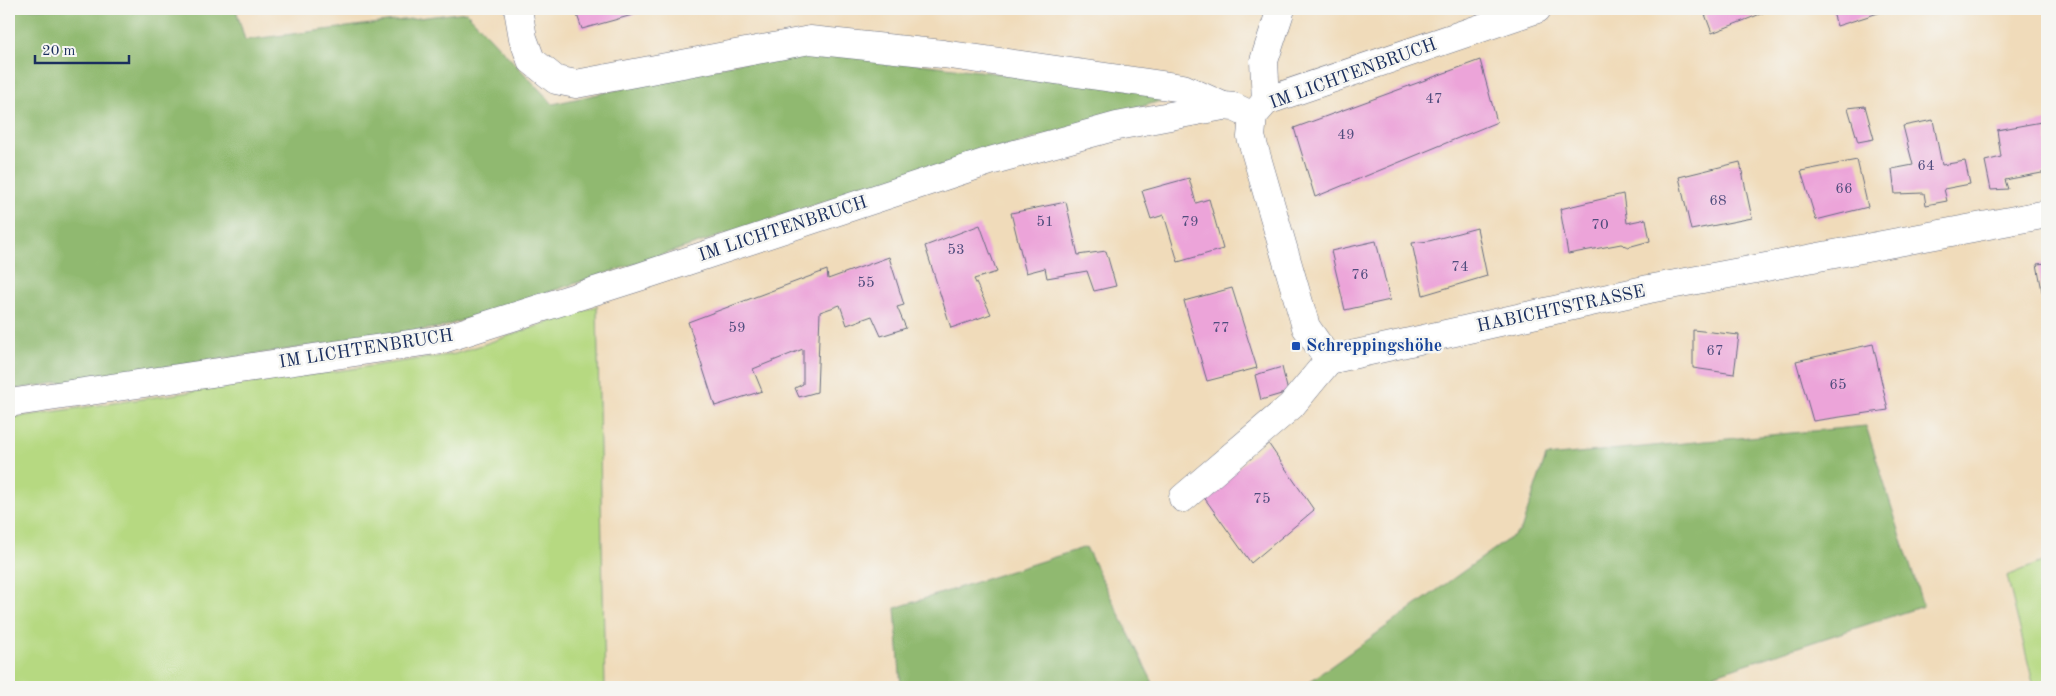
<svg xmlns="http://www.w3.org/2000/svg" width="2056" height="696" font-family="'Old Standard TT',serif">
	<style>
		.green { fill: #b6d981; stroke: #688470 }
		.forest { fill: #90b96f; stroke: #567466 }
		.building { fill: #eca4d9 }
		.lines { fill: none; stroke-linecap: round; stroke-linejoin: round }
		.minor-casing { stroke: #666b7e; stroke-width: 29 }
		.minor { stroke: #fff; stroke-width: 28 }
		.transit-dot { fill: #1a4fb4; stroke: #f6f6f2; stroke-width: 2 }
		.labels { text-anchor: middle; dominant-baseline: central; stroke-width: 5; stroke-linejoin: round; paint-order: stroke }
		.number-label { font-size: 15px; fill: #4f4c7d }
		.street-label { font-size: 18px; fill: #1b2f5e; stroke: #f6f6f2 }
		.transit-label { font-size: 18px; font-weight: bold; fill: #164399; stroke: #f6f6f2; text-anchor: start }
	</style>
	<rect width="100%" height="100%" fill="#f6f6f2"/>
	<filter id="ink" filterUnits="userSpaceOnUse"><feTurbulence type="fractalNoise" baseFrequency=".02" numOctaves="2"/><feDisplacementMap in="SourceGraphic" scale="10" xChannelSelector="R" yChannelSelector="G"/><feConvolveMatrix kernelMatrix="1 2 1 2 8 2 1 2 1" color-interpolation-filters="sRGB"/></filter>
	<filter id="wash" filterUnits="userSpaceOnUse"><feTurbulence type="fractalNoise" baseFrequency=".0096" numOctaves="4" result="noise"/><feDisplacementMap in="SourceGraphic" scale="20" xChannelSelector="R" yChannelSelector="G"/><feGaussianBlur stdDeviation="1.12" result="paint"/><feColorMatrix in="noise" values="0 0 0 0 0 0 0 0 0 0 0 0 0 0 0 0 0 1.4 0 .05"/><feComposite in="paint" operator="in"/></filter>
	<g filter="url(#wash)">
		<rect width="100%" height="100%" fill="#f0dbba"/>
		<g class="green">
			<polygon points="597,306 605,687 9,687 9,418 455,354"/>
			<polygon points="2047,560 2047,687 2034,687 2007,576"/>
		</g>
		<g class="forest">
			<polygon points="9,9 236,9 245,40 466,12 553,104 738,63 811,51 1180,95 827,201 442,327 9,390"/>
			<polygon points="1866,426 1923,606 1676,687 1302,687 1521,530 1546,456"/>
			<polygon points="1086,547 1155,687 901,687 895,608"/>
		</g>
		<g id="blocks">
			<g class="building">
				<polygon points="575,9 654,9 582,29"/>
				<polygon points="1703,9 1762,9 1763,13 1712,33"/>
				<polygon points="1832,9 1891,9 1837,26"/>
				<polygon points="1480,60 1497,122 1315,197 1294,128"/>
				<polygon points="1865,106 1874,139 1858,142 1848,108"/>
				<polygon points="1933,120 1942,165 1965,161 1970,184 1944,189 1947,201 1926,205 1924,193 1895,194 1892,169 1913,165 1903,126"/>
				<polygon points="2047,121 2047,172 2005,180 2008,189 1991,190 1985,161 2001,157 1997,130"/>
				<polygon points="1857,160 1868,207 1816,220 1801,171"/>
				<polygon points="1740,162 1752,218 1691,230 1679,177"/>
				<polygon points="1189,178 1196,203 1209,199 1223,249 1178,262 1164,215 1151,219 1142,191"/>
				<polygon points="1623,194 1627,223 1646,219 1650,241 1628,247 1621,244 1568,254 1560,209"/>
				<polygon points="1066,202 1078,255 1106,251 1116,286 1094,291 1087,271 1047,278 1045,268 1026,273 1011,213"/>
				<polygon points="980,225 997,272 974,279 991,314 951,328 925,246"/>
				<polygon points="1477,228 1487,276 1423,295 1412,243 1429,241"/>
				<polygon points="1376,241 1390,300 1345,310 1331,251"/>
				<polygon points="889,257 904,305 897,307 906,328 881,336 872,316 847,325 840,305 820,312 817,392 799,397 795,388 803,384 803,349 753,369 762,391 715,406 688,322 827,270 828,279"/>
				<polygon points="2047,263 2047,307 2045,307 2037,264"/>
				<polygon points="1232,288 1257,368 1207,381 1184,301"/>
				<polygon points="1693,330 1739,335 1734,374 1693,368"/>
				<polygon points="1873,344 1888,410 1813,421 1796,361"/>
				<polygon points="1282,367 1288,392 1261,400 1255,375"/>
				<polygon points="1268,443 1314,510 1251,563 1203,496"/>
			</g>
		</g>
	</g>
	<g filter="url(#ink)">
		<use href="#blocks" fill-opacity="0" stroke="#666b7e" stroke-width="1"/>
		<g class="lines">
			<g class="minor-casing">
				<g id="minor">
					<polyline points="518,9 523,38 531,60 556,80 576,84 810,40 943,54 1183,88 1223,106"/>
					<polyline points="1266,101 1264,61 1281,9"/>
					<polyline points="1253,116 1266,101 1537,9"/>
					<polyline points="1253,116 1251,137 1306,327 1329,360"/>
					<polyline points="1329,360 1649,289 2047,214"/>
					<polyline points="9,403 443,339 639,277 990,161 1117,126 1223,106 1234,107 1253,116"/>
					<polyline points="1183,498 1291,406 1329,360"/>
				</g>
			</g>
			<use href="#minor" class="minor"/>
		</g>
	</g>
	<rect class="transit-dot" x="1291" y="341" width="10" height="10" rx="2.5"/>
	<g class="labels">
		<g class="number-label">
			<text x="1434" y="99">47</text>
			<text x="1346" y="135">49</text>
			<text x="1926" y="166">64</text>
			<text x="1844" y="189">66</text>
			<text x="1718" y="201">68</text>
			<text x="1045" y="222">51</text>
			<text x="1190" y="222">79</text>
			<text x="1600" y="225">70</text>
			<text x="956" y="250">53</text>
			<text x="1460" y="267">74</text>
			<text x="1360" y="275">76</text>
			<text x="866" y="283">55</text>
			<text x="737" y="328">59</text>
			<text x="1221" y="328">77</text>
			<text x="1715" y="351">67</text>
			<text x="1838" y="385">65</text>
			<text x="1262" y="499">75</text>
		</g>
		<g class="street-label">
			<text transform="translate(1353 74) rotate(-20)">IM LICHTENBRUCH</text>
			<text transform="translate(783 229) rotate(-18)">IM LICHTENBRUCH</text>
			<text transform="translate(1561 309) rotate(-12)">HABICHTSTRASSE</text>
			<text transform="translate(366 349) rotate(-9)">IM LICHTENBRUCH</text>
		</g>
		<g class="transit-label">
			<text x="1306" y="346">Schreppingshöhe</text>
		</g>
	</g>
	<rect width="2056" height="696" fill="none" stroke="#f6f6f2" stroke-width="30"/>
	<path d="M35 55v8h94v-8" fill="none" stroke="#1b2f5e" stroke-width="2.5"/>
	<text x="42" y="55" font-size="15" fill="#1b2f5e" stroke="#f6f6f2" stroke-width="4" paint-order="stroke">20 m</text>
</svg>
